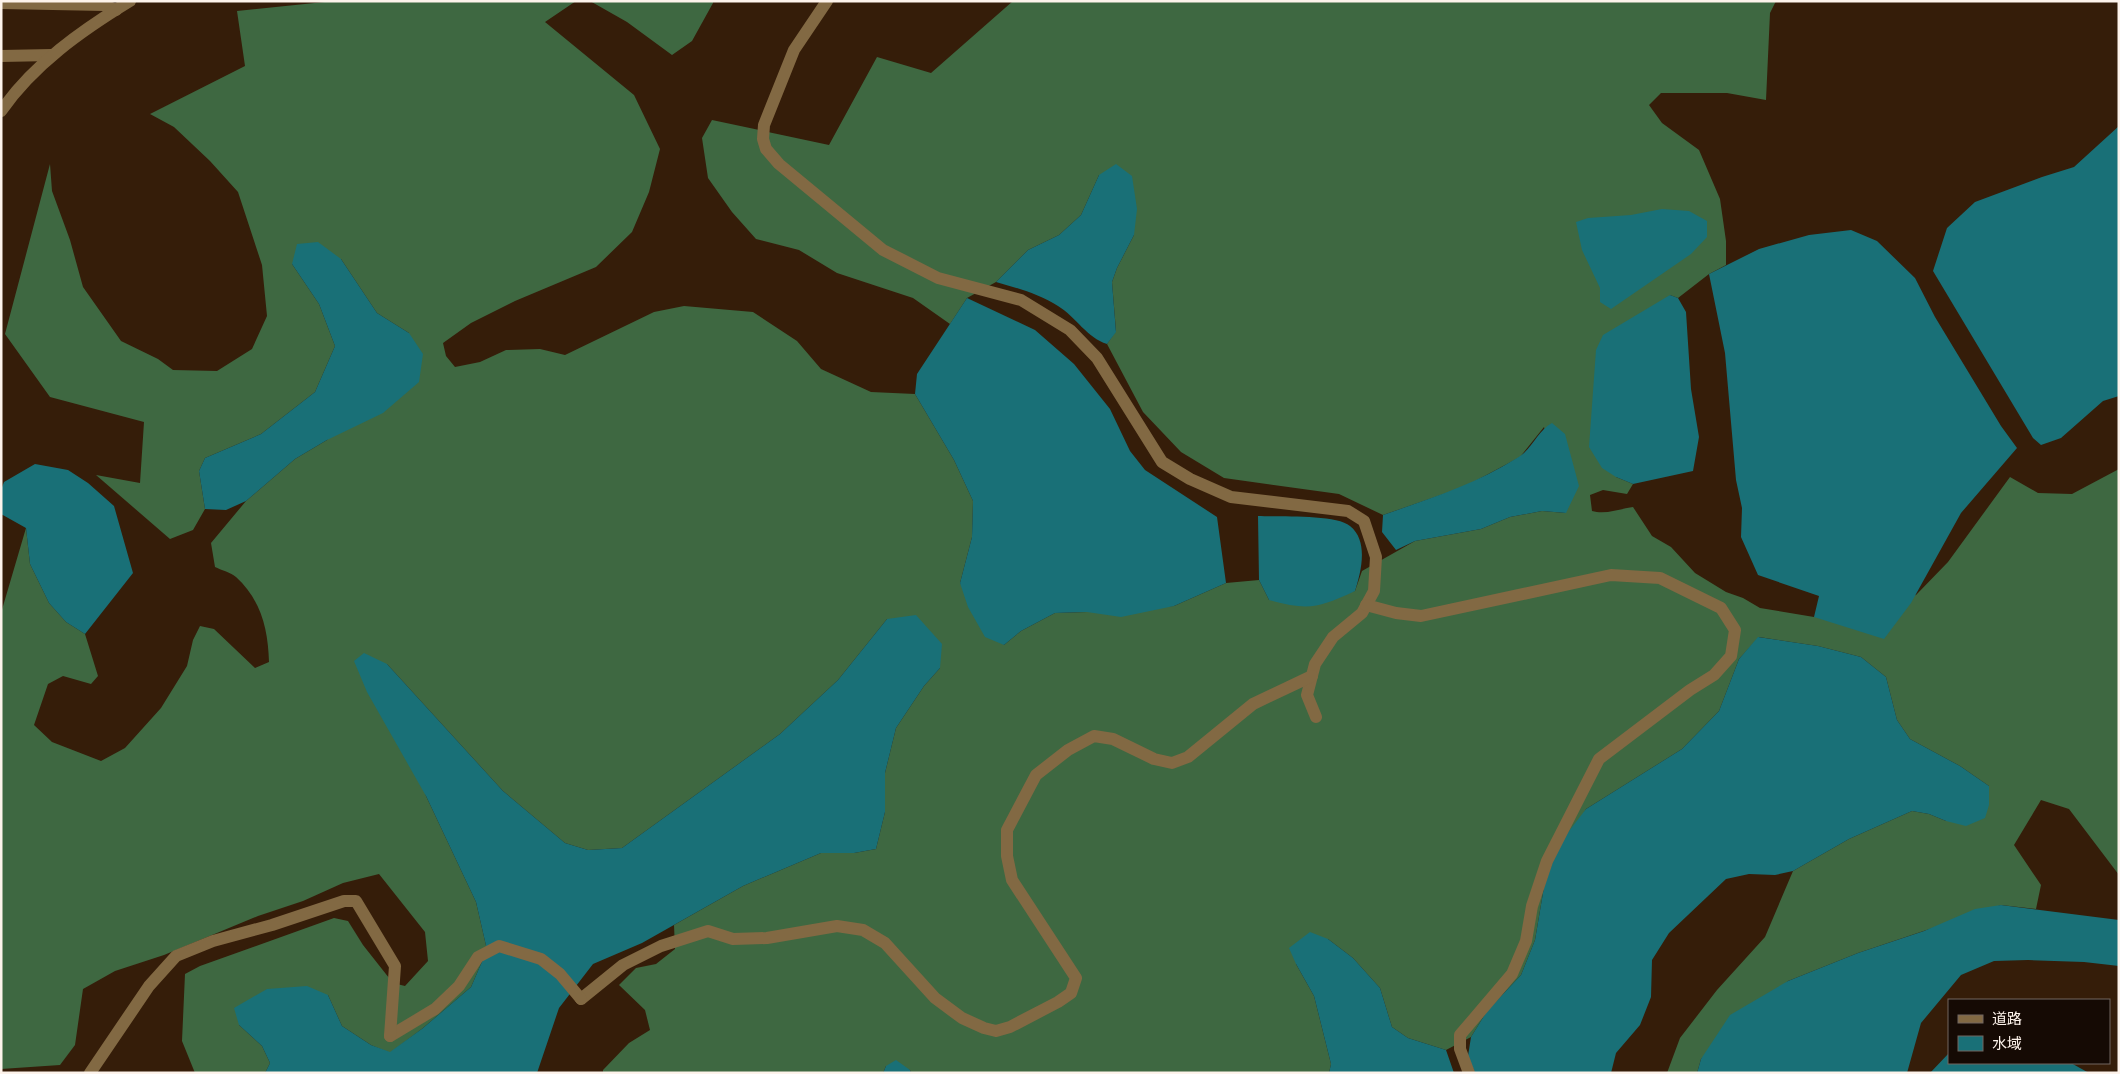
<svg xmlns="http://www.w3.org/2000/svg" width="2120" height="1074" font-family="'Open Sans','Noto Sans SC',sans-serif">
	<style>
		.forest { fill: #3e6841 }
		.water { fill: #197077 }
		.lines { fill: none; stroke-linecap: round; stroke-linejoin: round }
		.minor { stroke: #826943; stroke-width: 12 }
	</style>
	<rect width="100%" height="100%" fill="#351d09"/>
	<g class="forest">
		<path d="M334 1H576L545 22 634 95 660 149 649 192 632 232 596 267 515 301 471 323 443 343 446 356 455 367 480 362 506 350 540 349 565 355 654 312 684 306 753 312 797 341 821 369 871 392 915 394 954 460 973 501 972 537 960 583 1004 645 1021 631 1055 613 1087 612 1174 606 1226 583 1259 580 1269 600 1355 591 1362 571 1415 541 1481 529 1510 517 1542 511 1566 513 1544 427 1520 457 1464 487 1383 515 1339 494 1224 478 1181 452 1143 412 1107 344 1116 331 1112 282 1117 268 1134 235 1099 175 1081 215 1059 235 1028 250 996 282 967 298 950 324 913 298 837 273 799 250 756 239 732 212 708 178 702 138 712 120 829 145 877 57 931 73 1013 1H1776L1770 13 1766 100 1727 93H1661L1649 105 1662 123 1699 150 1720 199 1726 241V265L1709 274 1678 298 1670 295 1616 477 1633 484 1627 494 1603 490 1590 495 1592 511C1605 515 1619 509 1633 507L1652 536 1671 547 1695 573 1726 592 1743 598 1760 608 1814 617 1916 595 1948 562 2010 477 2038 493 2072 494 2119 469V875L2069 809 2041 800 2014 845 2041 885 2036 909 2001 905 1858 953 1788 981 1701 1059 1697 1073H1667L1680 1038 1717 990 1765 937 1793 871 1849 839 1912 811 1929 814 1946 821 1989 786 1960 766 1910 739 1897 720 1886 677 1861 657 1818 646 1759 637 1739 659 1719 711 1682 749 1586 809 1544 887 1535 940 1521 975 1487 1011 1471 1037 1446 1050 1408 1038 1392 1027 1380 988 1353 958 1328 939 1296 964 1314 996 1331 1064 1329 1073H911L910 1070 886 1066 883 1073H603V1070L629 1043 650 1030 645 1010 619 985 636 968 656 964 675 949 674 925 743 886 821 853H854L876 849 885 812V773L896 728 924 686 940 668 887 619 838 680 780 734 622 848 588 850 565 843 503 791 387 664 426 796 476 902 487 950 471 987 423 1028 390 1053 371 1045 342 1026 328 995 239 1025 262 1046 270 1063 265 1073H195L182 1041 185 974 200 966 334 918 348 921 363 945 393 983 405 986 428 961 425 932 379 874 343 883 303 901 258 916 164 955 115 971 83 989 75 1045 60 1065 1 1069V613L26 528 30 564 49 603 66 622 85 634 98 676 91 684 63 676 48 684 34 725 52 742 101 761 125 748 161 708 187 666 193 640 200 626 214 629 255 668 269 662C268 629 261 600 236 577 230 572 221 570 215 567L211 543 246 501 295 459 327 440 409 333 377 313 341 259 292 264 319 304 335 346 315 392 261 434 205 458 199 471 205 509 193 530 170 539 96 475 140 483 144 422 50 397 5 334 50 164 52 191 70 240 83 287 121 341 158 359 173 370 217 371 252 349 267 316 262 265 238 192 210 161 174 127 150 114 245 66 237 11Z"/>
		<polygon points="590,1 713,1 713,3 692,41 672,55 627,22"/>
	</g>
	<g class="water">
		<polygon points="2119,126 2119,396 2103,401 2061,438 2041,445 2033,438 1933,271 1947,228 1975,202 2042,177 2074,167"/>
		<path d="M1116 164 1132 176 1137 209 1134 235 1117 268 1112 282 1116 332 1107 344C1087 338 1076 317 1058 306 1039 294 1017 288 996 282L1028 250 1059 235 1081 215 1099 175Z"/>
		<polygon points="1662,209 1689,211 1707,221 1707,237 1691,254 1611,309 1600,302 1600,288 1582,250 1576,222 1588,218 1631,215"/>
		<polygon points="1851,230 1877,241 1915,278 1935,317 2001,426 2017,448 1961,513 1911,603 1884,639 1814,617 1819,596 1758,575 1741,537 1742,508 1736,480 1725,353 1709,274 1759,249 1809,235"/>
		<polygon points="318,242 341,259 377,313 409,333 423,354 419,382 383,413 327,440 295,459 246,501 226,510 205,509 199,471 205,458 261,434 315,392 335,346 319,304 292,264 297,244"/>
		<polygon points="1670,295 1678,298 1686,312 1691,389 1699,437 1693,471 1633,484 1616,477 1602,468 1589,447 1596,350 1603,335"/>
		<polygon points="967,298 1035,330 1074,364 1110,409 1130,451 1145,470 1217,517 1226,583 1174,606 1121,617 1087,612 1055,613 1021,631 1004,645 985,637 968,607 960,583 972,537 973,501 954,460 915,394 917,374"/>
		<path d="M1552 423 1565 434 1579 486 1566 513 1542 511 1510 517 1481 529 1415 541 1396 550 1382 532 1383 515C1431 498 1474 485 1517 458 1532 450 1537 431 1552 423Z"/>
		<polygon points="35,464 68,470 88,483 114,506 133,573 85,634 66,622 49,603 30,564 26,528 1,514 1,490 4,482"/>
		<path d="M1258 516C1278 517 1336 514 1350 526 1369 541 1361 572 1355 591 1318 608 1309 611 1269 600L1259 580Z"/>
		<polygon points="916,615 942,644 940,668 924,686 896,728 885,773 885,812 876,849 854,853 821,853 743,886 642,943 593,964 559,1008 537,1073 265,1073 270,1063 262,1046 239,1025 234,1008 267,989 307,986 328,995 342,1026 371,1045 390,1052 423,1028 471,987 487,950 476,902 426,796 367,692 354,661 364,653 387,664 503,791 565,843 588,850 622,848 780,734 838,680 887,619"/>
		<polygon points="1758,637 1818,646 1861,657 1886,677 1897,720 1910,739 1960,766 1989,786 1989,805 1985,818 1966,826 1946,821 1929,814 1912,811 1849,839 1793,871 1775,875 1749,874 1726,879 1669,933 1652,960 1651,997 1640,1025 1616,1053 1611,1073 1475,1073 1468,1056 1471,1037 1487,1011 1521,975 1535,940 1544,887 1559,844 1586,809 1682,749 1719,711 1739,659"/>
		<polygon points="2001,905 2119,920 2119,966 2084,962 2028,960 1994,961 1961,975 1921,1023 1907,1073 1697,1073 1701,1059 1730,1015 1788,981 1858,953 1924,931 1975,909"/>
		<polygon points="1310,932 1328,939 1353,958 1380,988 1392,1027 1408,1038 1446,1050 1454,1073 1329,1073 1331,1064 1314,996 1296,964 1289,948"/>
		<polygon points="1949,1053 1949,1063 2071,1063 2089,1073 1930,1073"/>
		<polygon points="896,1060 910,1070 911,1073 883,1073 886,1066"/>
	</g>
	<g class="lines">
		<g class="minor">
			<polyline points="827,1 794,50 764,125 763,139 766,149 779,164 883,250 938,278 1021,300 1070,330 1097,358 1162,462 1190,479 1231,497 1348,511 1364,521 1376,557 1374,591 1362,613 1333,637 1315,664 1307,695 1316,717"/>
			<polyline points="1,3 104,5 116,10"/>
			<polyline points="1,56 52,55"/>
			<path d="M1 111C34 64 81 31 130 1"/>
			<polyline points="1366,605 1396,613 1421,616 1611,575 1660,578 1721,608 1735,630 1731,656 1714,675 1690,690 1599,759 1547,861 1532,906 1526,941 1512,974 1460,1035 1460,1049 1469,1073"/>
			<polyline points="580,997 581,999 623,965 661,946 708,931 733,939 767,938 837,926 863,930 885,943 935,998 962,1018 984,1028 996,1031 1010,1027 1058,1002 1071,993 1076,978 1012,880 1007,856 1007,830 1036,775 1068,750 1094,736 1113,739 1154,759 1172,763 1188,757 1253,704 1312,676"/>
			<polyline points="390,1036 435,1009 459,986 478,957 499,946 541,959 560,974 581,999"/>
			<polyline points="90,1073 149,986 176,956 213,941 272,925 344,901 356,901 395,966 390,1036"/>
		</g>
	</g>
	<rect width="2120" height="1074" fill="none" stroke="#fdf3eb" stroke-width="5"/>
	<rect x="1948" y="999" width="162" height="65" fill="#150a04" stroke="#726760"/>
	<rect x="1958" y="1015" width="25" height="8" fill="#826943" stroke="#726760"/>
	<text x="1992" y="1024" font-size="15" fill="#fdf3eb">道路</text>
	<rect x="1958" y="1036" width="25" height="15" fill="#197077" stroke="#726760"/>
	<text x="1992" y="1049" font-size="15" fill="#fdf3eb">水域</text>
</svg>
